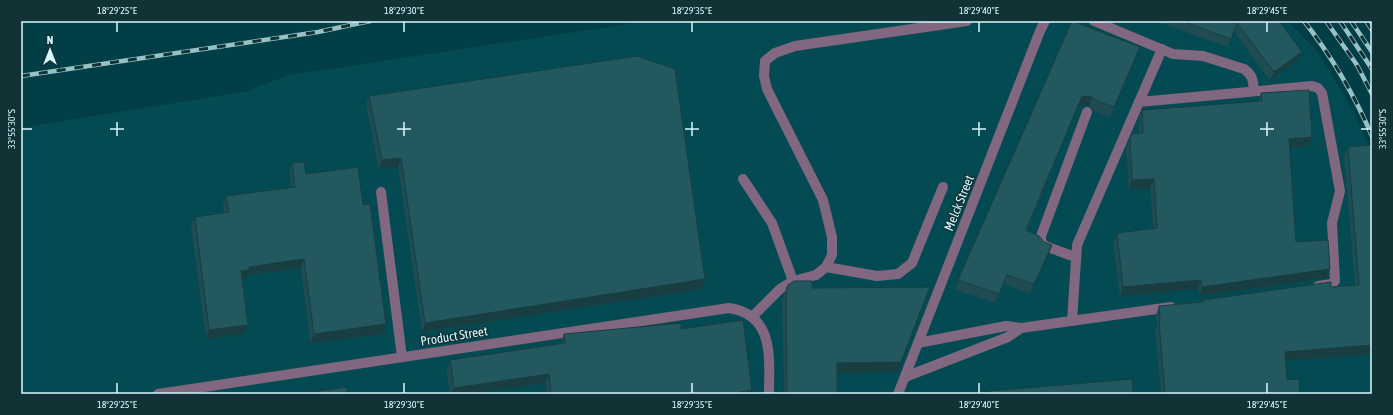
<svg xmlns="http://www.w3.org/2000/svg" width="1393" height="415" font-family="'Asap Condensed',sans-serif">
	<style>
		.built { fill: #044a52 }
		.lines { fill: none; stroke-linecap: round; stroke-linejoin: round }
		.minor { stroke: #816780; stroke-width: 10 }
		.rail-casing { stroke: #96c1c7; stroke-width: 4.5 }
		.rail { stroke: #123236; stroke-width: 3; stroke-dasharray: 9; stroke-linecap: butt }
		.wall { fill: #1e4c52 }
		.shaded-wall { fill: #183e42 }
		.building { fill: #23585f; stroke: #183e42 }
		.ticks { fill: none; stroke: #d6f9ff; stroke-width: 1.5 }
		.labels { text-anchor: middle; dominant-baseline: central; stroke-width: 3; stroke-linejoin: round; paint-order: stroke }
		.street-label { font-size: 13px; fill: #d6f9ff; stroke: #123236 }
		.neatline { fill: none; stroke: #d6f9ff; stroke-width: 1.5 }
		.ticks-label { font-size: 10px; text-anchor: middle; fill: #d6f9ff }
	</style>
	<rect width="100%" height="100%" fill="#023e45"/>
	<polygon class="built" points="648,21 1287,21 1317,51 1355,114 1372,153 1372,394 21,394 21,128 247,91 289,75"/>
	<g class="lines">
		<g class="minor">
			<path d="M1094 21 1173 54 1203 56 1244 69C1253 75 1253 81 1254 91"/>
			<polyline points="1139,102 1312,86 1318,88 1322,93 1340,191 1332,223 1335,281 1331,284 1318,286"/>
			<polyline points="743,179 772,223 793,281"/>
			<polyline points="381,192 402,357"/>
			<polyline points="1075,257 1045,246 1041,242 1041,236 1087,112"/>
			<polyline points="826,267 877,276 898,274 912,263 943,187"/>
			<polyline points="753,316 780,289 793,281 816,275 826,267 832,255 832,237 823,200 767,89 764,76 765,61 775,53 795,46 967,21"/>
			<polyline points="1072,321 1077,245 1162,49"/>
			<polyline points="918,343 1006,326 1021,328 1171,307"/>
			<polyline points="905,377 1008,337 1021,328"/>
			<path d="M158 394 729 308C775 315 769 358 769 394"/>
			<polyline points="898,394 1040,31 1045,21"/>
		</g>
		<g class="rail-casing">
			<g id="rail">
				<path d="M1304 21C1332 57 1354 94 1372 136"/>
				<polyline points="1326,21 1357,65 1372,94"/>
				<polyline points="1340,21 1372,69"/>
				<polyline points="1351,21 1372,52"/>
				<polyline points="1366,21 1372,30"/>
				<polyline points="21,76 318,32 370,21"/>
			</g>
		</g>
		<use href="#rail" class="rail"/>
	</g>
	<g class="wall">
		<polygon points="1072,21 1137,56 1110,117 1093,111 1089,106 1078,105 1027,231 1049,254 1030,294 1004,284 995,303 955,290 958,280"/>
		<polygon points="1155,21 1279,21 1302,52 1298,60 1270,81 1234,31 1228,47"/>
		<polygon points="1261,93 1312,137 1309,146 1289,148 1296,242 1330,269 1327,278 1199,296 1198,289 1120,296 1113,242 1117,233 1153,228 1150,188 1129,189 1126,148 1130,139 1139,133 1139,119 1142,110 1258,102"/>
		<polygon points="369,96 702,289 422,332 398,167 379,169 366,105"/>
		<polygon points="1348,147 1372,354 1286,361 1287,380 1300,394 1161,394 1155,330 1157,327 1156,315 1159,306 1202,302 1203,300 1355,285 1344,156"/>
		<polygon points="292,163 306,174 363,205 386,324 383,334 310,343 301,268 247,275 246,279 242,280 244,334 206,339 191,226 195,217 224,213 223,205 226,196 291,187 289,172"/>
		<polygon points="788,285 812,288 898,372 837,372 837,394 784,394 782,300"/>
		<polygon points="681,329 752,390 751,394 547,394 545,383 469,394 450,394 446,369 450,360 561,343 564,334"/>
	</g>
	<g class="shaded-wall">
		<polygon points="1140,47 1137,56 1110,117 1114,107"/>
		<polygon points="1302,52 1298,60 1270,81 1274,72"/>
		<polygon points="1082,96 1092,97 1089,106 1078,105 1023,239"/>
		<polygon points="1312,137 1309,146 1285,148 1289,139"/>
		<polygon points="401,158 398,167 379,169 382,160"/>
		<polygon points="1154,179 1150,188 1129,189 1132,180"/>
		<polygon points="1052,245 1049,254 1030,294 1034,284"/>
		<polygon points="304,259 301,268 247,275 246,279 237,280 241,271 249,267"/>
		<polygon points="1330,269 1327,278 1199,296 1202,287"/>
		<polygon points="1007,275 1004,284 995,303 999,294"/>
		<polygon points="705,279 702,289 422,332 425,323"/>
		<polygon points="1201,280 1198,289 1120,296 1123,287"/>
		<polygon points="930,287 898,372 833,373 837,363"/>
		<polygon points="386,324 383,334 310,343 314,334"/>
		<polygon points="248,325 244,334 206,339 209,330"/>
		<polygon points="1372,345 1372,354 1282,361 1285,352"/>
		<polygon points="549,374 545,383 469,394 451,394 454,388"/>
		<polygon points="752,390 751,394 739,394 740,392"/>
	</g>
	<g class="building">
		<polygon points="1072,21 1140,47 1114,107 1097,101 1092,97 1082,96 1026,230 1039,236 1044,242 1052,245 1034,284 1007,275 999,294 958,280"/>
		<polygon points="1182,21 1279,21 1302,52 1274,72 1237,23 1231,39"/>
		<polygon points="637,56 675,69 705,279 425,323 401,158 382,160 369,96"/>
		<polygon points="1309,90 1312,137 1289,139 1296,242 1328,240 1330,269 1202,287 1201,280 1123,287 1117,233 1157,228 1154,179 1132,180 1130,139 1132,134 1143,133 1142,110 1262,101 1261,93"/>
		<polygon points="1372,145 1372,345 1285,352 1287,380 1299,379 1300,394 1165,394 1159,321 1160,321 1159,306 1203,302 1203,300 1331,282 1331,287 1359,285 1348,147"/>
		<polygon points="304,162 306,174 358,167 363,205 370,204 386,324 314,334 304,259 249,267 249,270 241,271 248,325 209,330 195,217 229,212 226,196 295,187 292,163"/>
		<polygon points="794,281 812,281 812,288 930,287 901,362 837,363 837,394 787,394 786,290 788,285"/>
		<polygon points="743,320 752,390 740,392 740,394 551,394 549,374 454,388 450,360 565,343 564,334 681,323 681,329"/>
		<polygon points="1132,379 1133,394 966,394 966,393"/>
		<polygon points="347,387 347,394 299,394"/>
	</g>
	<path class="ticks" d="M117 22V32M404 22V32M692 22V32M979 22V32M1267 22V32M117 122V136M404 122V136M692 122V136M979 122V136M1267 122V136M22 129H32M110 129H124M397 129H411M685 129H699M972 129H986M1260 129H1274M1361 129H1371M117 383V393M404 383V393M692 383V393M979 383V393M1267 383V393"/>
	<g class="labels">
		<g class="street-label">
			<text transform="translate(959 203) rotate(-68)">Melck Street</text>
			<text transform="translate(454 336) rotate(-9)">Product Street</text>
		</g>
	</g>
	<rect width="1393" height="415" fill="none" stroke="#123236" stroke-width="44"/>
	<g transform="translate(50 50)" stroke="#123236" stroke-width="3" paint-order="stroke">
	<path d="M0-3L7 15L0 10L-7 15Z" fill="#d6f9ff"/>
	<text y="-6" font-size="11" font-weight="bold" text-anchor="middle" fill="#d6f9ff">N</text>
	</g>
	<rect x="22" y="22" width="1349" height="371" class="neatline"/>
	<g class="ticks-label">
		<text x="117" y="14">18°29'25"E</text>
		<text x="404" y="14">18°29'30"E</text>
		<text x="692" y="14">18°29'35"E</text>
		<text x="979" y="14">18°29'40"E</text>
		<text x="1267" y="14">18°29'45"E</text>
		<text transform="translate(11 129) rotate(-90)" y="4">33°55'30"S</text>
		<text transform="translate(1382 129) rotate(-90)" y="4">33°55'30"S</text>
		<text x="117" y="408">18°29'25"E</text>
		<text x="404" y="408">18°29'30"E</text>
		<text x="692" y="408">18°29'35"E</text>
		<text x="979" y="408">18°29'40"E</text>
		<text x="1267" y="408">18°29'45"E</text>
	</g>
</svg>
